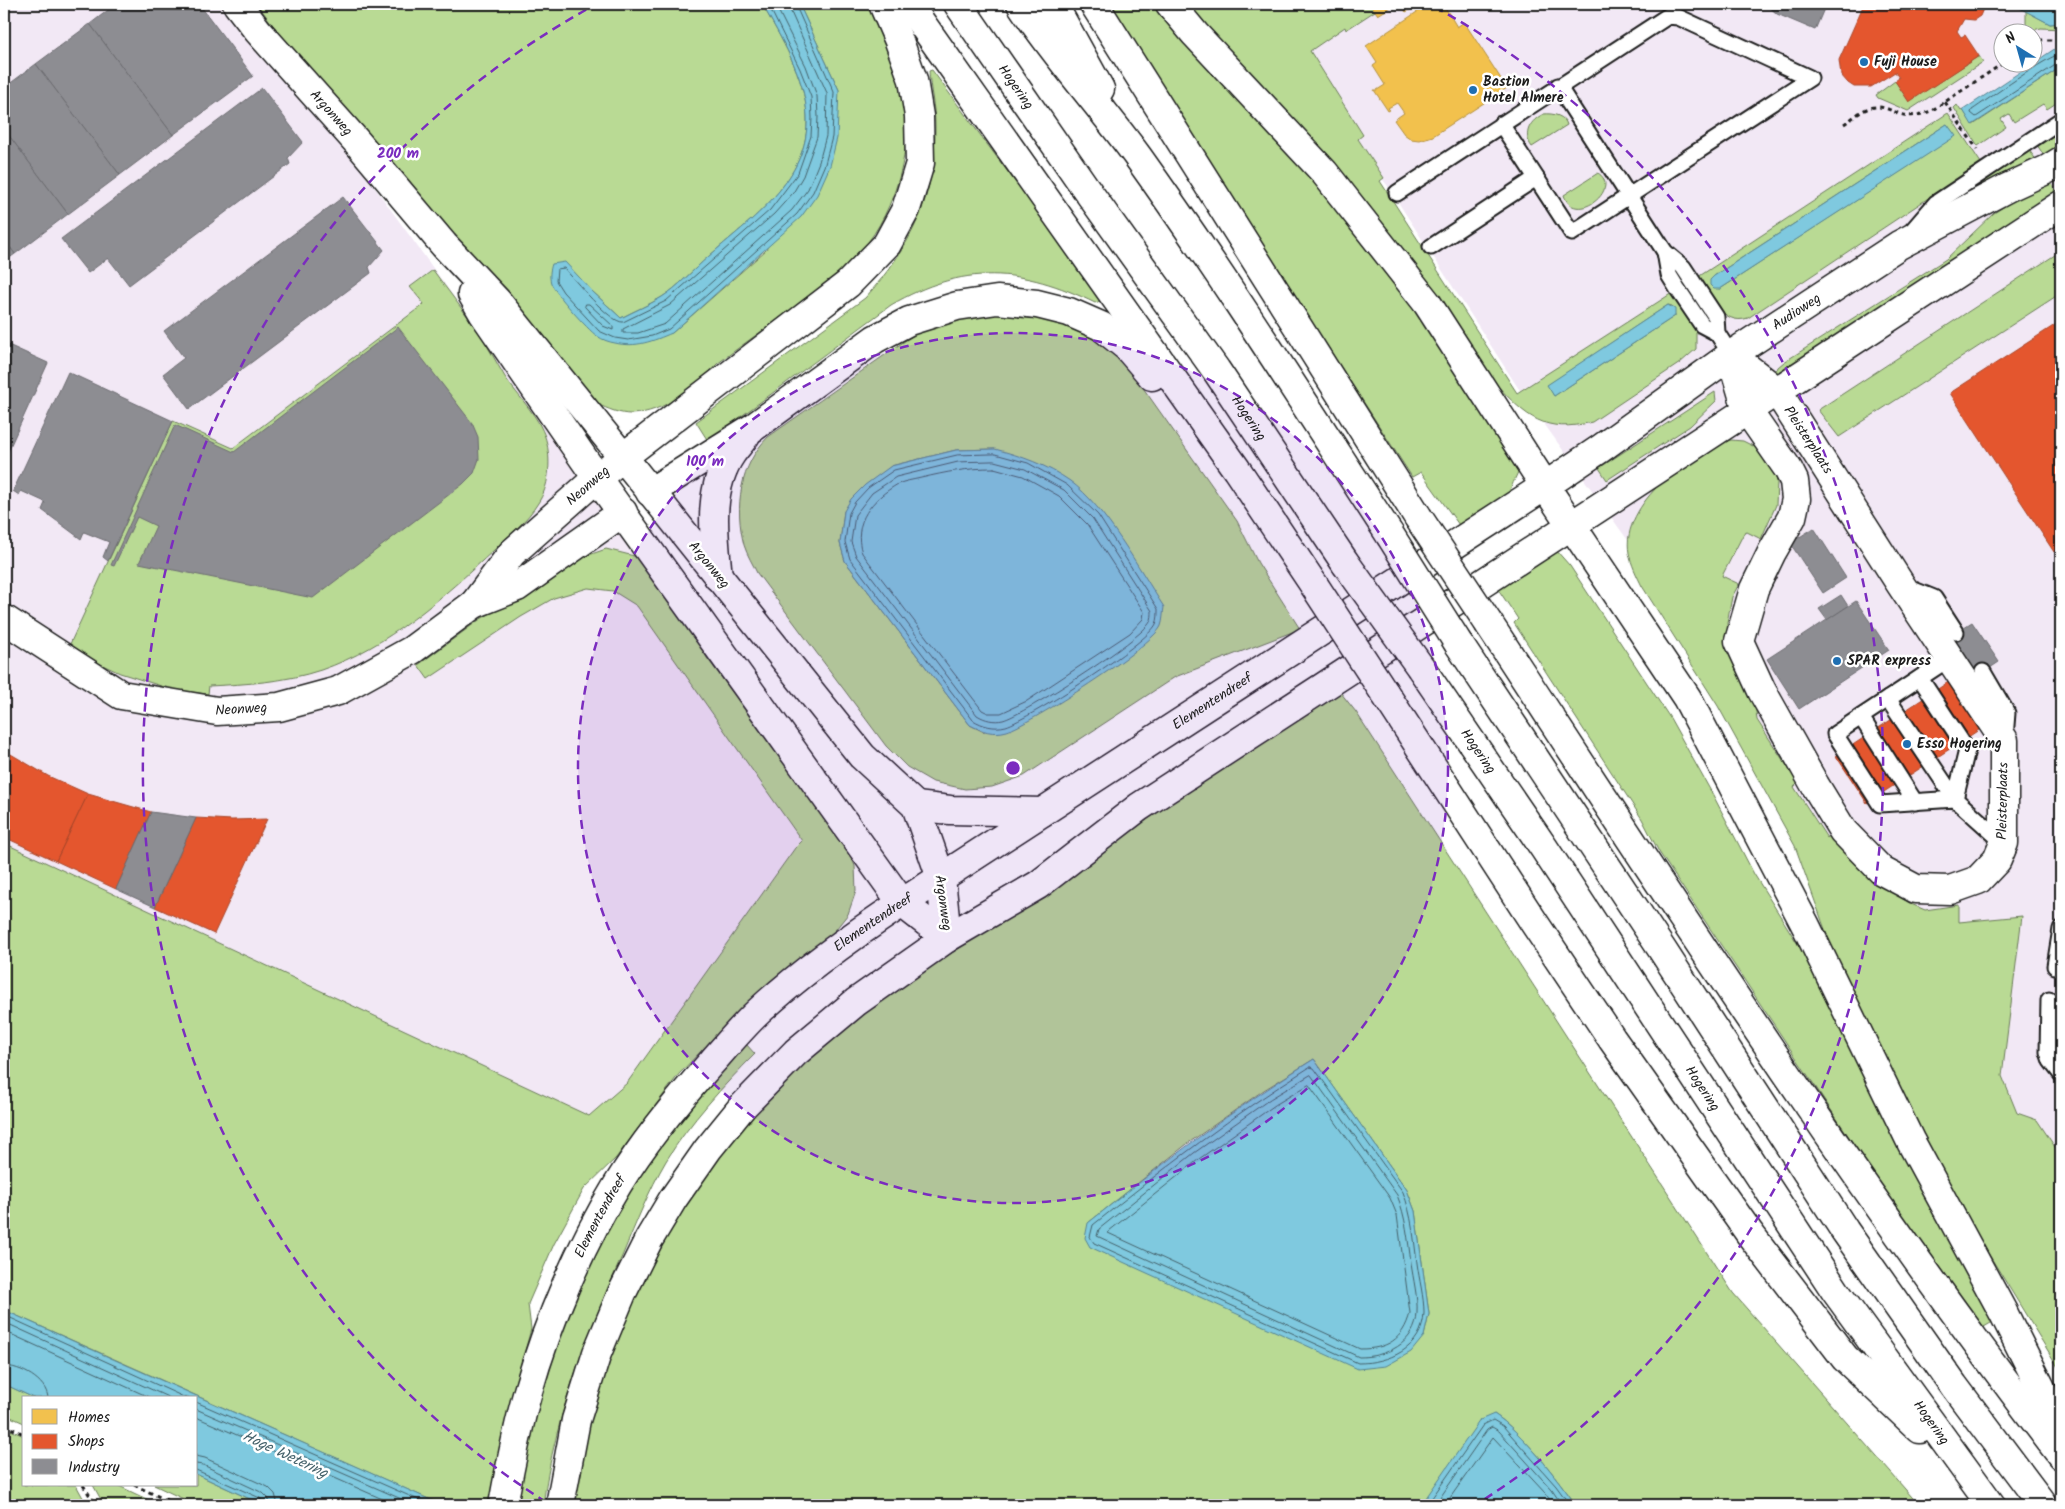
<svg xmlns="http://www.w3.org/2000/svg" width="2065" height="1509" font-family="Kalam,sans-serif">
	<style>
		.built { fill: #f2e8f5; fill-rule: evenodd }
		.green { fill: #b9da94; stroke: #6a7b58; fill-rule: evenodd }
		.water { fill: #7fc9df; stroke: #578491 }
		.homes { fill: #f2c14e; stroke: #b2903f }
		.shops { fill: #e4572e; stroke: #a84529 }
		.industry { fill: #8d8d92; stroke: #6b6b6f }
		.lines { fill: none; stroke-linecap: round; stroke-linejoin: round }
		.shore { stroke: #44616a; stroke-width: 1 }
		.service-casing { stroke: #1c1c1c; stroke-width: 19 }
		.minor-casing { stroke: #1c1c1c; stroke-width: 31 }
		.tertiary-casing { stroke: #1c1c1c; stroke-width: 31 }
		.secondary-casing { stroke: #1c1c1c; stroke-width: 31 }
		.trunk-casing { stroke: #1c1c1c; stroke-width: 31 }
		.motorway-casing { stroke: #1c1c1c; stroke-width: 31 }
		.path { stroke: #1c1c1c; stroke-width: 3; stroke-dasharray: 4 4; stroke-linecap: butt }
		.service { stroke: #fff; stroke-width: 15 }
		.minor { stroke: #fff; stroke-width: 28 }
		.tertiary { stroke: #fff; stroke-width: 28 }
		.secondary { stroke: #fff; stroke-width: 28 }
		.trunk { stroke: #fff; stroke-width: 28 }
		.motorway { stroke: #fff; stroke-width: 28 }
		.trunk-bridge-casing { stroke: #1c1c1c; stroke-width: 31; stroke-linecap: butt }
		.motorway-bridge-casing { stroke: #1c1c1c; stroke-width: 31; stroke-linecap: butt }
		.trunk-bridge { stroke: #fff; stroke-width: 28 }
		.motorway-bridge { stroke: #fff; stroke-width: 28 }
		.ring { fill: none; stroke: #7b2cbf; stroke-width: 2.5; stroke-dasharray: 9 6 }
		.poi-dot { fill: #1f6fb2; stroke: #fff; stroke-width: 2 }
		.labels { text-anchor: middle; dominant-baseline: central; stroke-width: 5; stroke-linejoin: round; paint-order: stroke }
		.poi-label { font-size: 14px; font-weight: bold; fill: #1c1c1c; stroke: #fff; text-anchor: start }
		.street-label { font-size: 14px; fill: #1c1c1c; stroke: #fff }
		.water-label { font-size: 15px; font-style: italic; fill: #44616a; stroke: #fff }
		.centre { fill: #7b2cbf; stroke: #fff; stroke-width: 2.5 }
		.ring-label { font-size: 15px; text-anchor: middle; font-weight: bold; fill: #7b2cbf; stroke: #fff; stroke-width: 5; stroke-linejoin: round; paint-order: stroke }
	</style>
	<rect width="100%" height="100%" fill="#fff"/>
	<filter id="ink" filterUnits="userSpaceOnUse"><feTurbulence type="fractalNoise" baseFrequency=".02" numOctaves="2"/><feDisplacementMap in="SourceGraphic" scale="10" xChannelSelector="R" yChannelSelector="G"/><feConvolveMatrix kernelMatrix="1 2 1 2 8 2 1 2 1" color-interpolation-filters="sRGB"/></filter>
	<g filter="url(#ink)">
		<g class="built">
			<polygon points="4,4 242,4 650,568 849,889 589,1167 4,887"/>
			<path d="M1245 4H2061V1209L1647 567 1517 386 1387 185ZM2002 32H2032V62H2002Z"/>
		</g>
		<g class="green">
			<path d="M257 4H762C781 38 805 77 807 116 810 180 750 220 708 257 693 270 678 287 662 297 649 305 634 311 621 318L593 292 596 335 672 333 766 250 839 90 799 4H869C905 66 919 127 893 196 883 222 868 247 847 265 807 301 760 331 717 364 696 387 664 413 631 414 620 414 608 409 597 404L509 307 396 164 300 61Z"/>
			<polygon points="1111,4 1153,4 1318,182 1400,283 1521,462 1518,472 1509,492 1459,525 1421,472 1412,477 1242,214"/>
			<path d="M1187 4H1370L1375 11 1346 30 1345 27 1310 51 1363 135 1358 139 1384 178 1380 181 1517 393 1672 293 1696 332V349L1680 363 1592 422C1545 434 1526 417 1496 384L1287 120ZM1668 305 1672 306 1675 316 1554 396 1548 385Z"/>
			<polygon points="2026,11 2050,24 2061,23 2061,29 2041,28 2026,32"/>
			<polygon points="1979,56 1983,62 1908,111 1878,98 1876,95 1895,81 1909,101"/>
			<polygon points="2061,67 2061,100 2047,109 2043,104 2014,122 2009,114 2001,119 2006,127 1978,146 1954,108 1957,105 1961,111 1963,110 1973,125"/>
			<path d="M932 70 1103 300 1095 303C1022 267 963 263 891 305L708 441 696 422 865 298C912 246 936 196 935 125 935 107 930 89 929 71Z"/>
			<path d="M1948 113 1981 163 1748 318C1722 327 1710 294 1698 277ZM1947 124 1955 136 1720 289 1712 287V278L1714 276Z"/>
			<path d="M1544 114C1553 113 1565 116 1567 125L1532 147C1522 134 1530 120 1544 114Z"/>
			<polygon points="2061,130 2061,151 2047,160 2037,145"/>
			<polygon points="2029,150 2040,165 1979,186 1978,184"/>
			<path d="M1598 173C1623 189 1574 227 1564 195Z"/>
			<polygon points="2048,178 2060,197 1771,380 1778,367 1784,362 1946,259 1994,213"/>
			<polygon points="2061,251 2061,293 1839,437 1818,410"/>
			<path d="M433 270C448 291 464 311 478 331 488 346 496 362 505 377 519 398 542 419 547 444 551 463 549 487 538 503 527 521 509 535 494 550 443 597 388 647 321 670 285 682 247 684 209 686L208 694 177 691 120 673 74 652 70 644 173 421 233 448 424 304 410 287Z"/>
			<path d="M982 312 1044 316 1090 337 1117 357 1134 375 1237 521 1258 563 1300 629 1175 677 1024 776 992 787 965 789 933 782 907 767 886 746 757 573C753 564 747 555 744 545 734 507 740 465 768 437L919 331ZM995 449 984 732 970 725 845 561 840 543 844 511 891 466 956 450Z"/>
			<polygon points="1715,392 1716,401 1690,426 1607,480 1599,468"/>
			<path d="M1731 440 1743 441 1759 449 1775 467 1777 483 1776 505 1761 539 1745 531 1722 576 1739 584 1732 597 1727 623 1729 645 1754 694 1757 720 1798 783 1794 787 1827 838 1832 834 1848 856 1858 861 1890 891 1911 904 1925 910 1959 905V922L2022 916 2002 1076 2017 1113 2037 1120 2061 1156V1372L1947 1186 1849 996 1795 846 1718 706 1642 586C1637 576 1631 564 1629 553 1620 505 1690 451 1731 440Z"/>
			<polygon points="606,549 634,556 651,567 672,593 707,658 846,843 855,866 856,891 848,914 832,934 772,981 727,1024 679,1074 616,1158 584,1189 554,1244 528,1304 531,1329 504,1426 489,1505 442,1505 4,1310 4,843 589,1116 627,1083 795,848 802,841 637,606 613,591 588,588 554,598 521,617 428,679 418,665 479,620 583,557"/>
			<polygon points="1555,549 1570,566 1670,718 1713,795 1754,874 1829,994 1943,1230 1996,1320 1984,1327 1885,1191 1659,852 1642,819 1514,623 1518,619 1496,586"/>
			<path d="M1337 688 1356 712 1733 1293 1919 1505H1576C1557 1478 1522 1432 1494 1414L1421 1505H573C580 1467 587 1429 599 1392 648 1239 741 1103 870 1007 917 973 968 944 1017 911 1124 838 1228 760 1337 688ZM1314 1059 1407 1190 1415 1211 1429 1314 1424 1336 1088 1223 1187 1144 1264 1090Z"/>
			<path d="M746 1044 755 1054C723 1086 690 1122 666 1161 649 1190 636 1223 623 1254 587 1335 555 1416 543 1505H517C543 1349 606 1198 713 1080 724 1069 735 1055 746 1044Z"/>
			<polygon points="4,1384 34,1398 24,1398 24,1423 4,1414"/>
			<polygon points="4,1427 24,1436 24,1485 76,1485 87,1505 4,1505"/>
			<polygon points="196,1474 263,1505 196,1505 154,1485 196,1485"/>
			<polygon points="93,1485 117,1485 159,1505 104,1505"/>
		</g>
		<g class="water">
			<path d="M762 4H799L839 90 837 138 830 166 817 195 801 217 672 333C653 341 636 348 615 343 609 342 603 340 597 336 588 330 555 293 551 283 549 277 550 270 552 264L565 262 593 292 621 318C634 311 649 305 662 297 678 287 693 270 708 257 750 220 810 180 807 116 805 76 781 38 762 4Z"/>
			<polygon points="2012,4 2061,4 2061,23 2050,24"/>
			<polygon points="2056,48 2061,49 2061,67 1972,125 1963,110"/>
			<polygon points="1947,124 1956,136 1720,289 1714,289 1710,285 1710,280 1714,276"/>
			<polygon points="1668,305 1675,309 1675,316 1554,396 1547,385"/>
			<path d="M995 449C1021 456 1047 465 1070 481 1106 507 1139 569 1164 607 1163 613 1163 621 1161 626 1153 646 1030 724 1007 731 993 735 982 731 970 725L845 561 840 543 844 511 851 499 865 485 891 466 956 450Z"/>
			<path d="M1314 1059 1407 1190 1415 1211 1429 1314 1424 1336 1411 1352 1386 1366 1358 1369 1090 1247 1085 1238 1088 1223C1162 1164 1233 1109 1314 1059Z"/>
			<path d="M4 1310C149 1376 296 1439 442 1505H263L196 1474V1398H34L4 1384Z"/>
			<path d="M1494 1414C1522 1432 1557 1478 1576 1505H1421L1480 1420Z"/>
		</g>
		<g class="homes">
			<polygon points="1370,4 1396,4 1378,15"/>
			<polygon points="1401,4 1420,4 1406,12"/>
			<polygon points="1420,4 1450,4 1445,7 1457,27 1464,22 1507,88 1433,136 1419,140 1411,139 1404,134 1394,120 1404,113 1397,103 1388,108 1390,110 1388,111 1374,90 1377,90 1385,85 1373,66 1377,63 1366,46 1423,8"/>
		</g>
		<g class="shops">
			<polygon points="1864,4 1985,4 1980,16 1974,20 1964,19 1957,31 1961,37 1965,35 1979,56 1909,102 1895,81 1899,78 1895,72 1871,87 1854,87 1848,83 1841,75 1839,60"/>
			<polygon points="2061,321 2061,547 2054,552 1950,393"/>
			<polygon points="1956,677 1988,724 1867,803 1836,756"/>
			<polygon points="4,750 48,776 88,794 56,861 4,837"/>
			<polygon points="88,794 151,812 116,889 56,861"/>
			<polygon points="196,818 232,820 267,819 214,934 155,907"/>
		</g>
		<g class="industry">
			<polygon points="116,4 199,4 253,76 173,135 90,24"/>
			<polygon points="1766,4 1826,4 1815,30 1777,14"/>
			<polygon points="90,24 173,135 120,175 36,64"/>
			<polygon points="36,64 120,175 68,214 4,129 4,88"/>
			<polygon points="262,88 303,142 288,158 290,164 129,285 108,258 88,273 61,239"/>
			<polygon points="4,129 68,214 15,254 4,239"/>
			<polygon points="343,197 384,250 369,267 371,273 189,409 163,374 184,358 164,331"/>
			<polygon points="4,239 15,254 4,262"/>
			<polygon points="398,327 472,423 478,437 479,459 474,473 463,484 313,598 139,563 156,526 137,517 114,566 111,565 175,425 234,452"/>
			<polygon points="4,343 48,363 4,460"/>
			<polygon points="68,372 173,421 108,561 103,557 109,542 84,532 81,539 42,510 45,503 43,501 21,491 19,495 13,491"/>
			<polygon points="1814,528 1846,578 1823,593 1790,543"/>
			<polygon points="1841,595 1848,606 1827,620 1819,609"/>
			<polygon points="1856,601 1889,650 1799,709 1767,659"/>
			<polygon points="1972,622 1999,662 1972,680 1945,639"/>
			<polygon points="151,812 196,818 155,907 116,889"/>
		</g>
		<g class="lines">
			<g class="shore">
				<path d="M768 4 800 69 811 97 812 118 811 136 798 173 770 210 666 301 623 322C610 323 574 279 564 268L557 269 556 281 563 292 599 331 615 338 628 340 652 336 669 329 797 214 813 192 825 164 832 137 834 92 795 4"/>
				<polyline points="775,4 806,66 817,96 818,117 817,137 803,176 793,193 774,214 670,305 623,329 623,333 638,333 665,324 792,210 808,189 819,162 826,136 827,93 790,10 789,4"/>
				<path d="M2061 54C2051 53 1986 101 1972 110L1971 113 1976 117 2057 64 2061 63"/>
				<polygon points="586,304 589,304 613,326 613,330 603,326 585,307"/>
				<path d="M995 454 1028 463 1067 485 1098 515 1158 609C1158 614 1158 620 1156 624 1148 643 1029 719 1006 726 994 729 983 726 973 720L850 559 845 542 849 513 855 502 868 488 894 470 957 455Z"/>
				<path d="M994 461 1025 469 1064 490 1093 519 1152 611C1152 614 1152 619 1150 622 1142 639 1023 715 1003 720 994 722 985 720 977 715L856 556 851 542 855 515 872 493 896 477 958 462Z"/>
				<path d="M994 468 1023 476 1059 496 1087 524 1144 612 1143 619 1130 633 1027 701 1001 713H988L982 710 862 553C852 522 872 499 898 484 904 481 913 480 921 478 947 472 966 468 994 468Z"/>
				<path d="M1310 1067 1314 1068 1403 1192C1412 1215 1414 1239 1417 1263 1419 1279 1424 1297 1424 1313 1423 1349 1388 1363 1358 1363L1094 1243 1090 1237 1093 1225C1163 1169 1234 1114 1310 1067Z"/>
				<path d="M1311 1075 1397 1195C1406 1217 1408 1240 1411 1263 1413 1279 1418 1297 1417 1313 1416 1344 1385 1357 1359 1357L1097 1236 1099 1229 1194 1153 1270 1099Z"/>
				<path d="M1309 1085 1390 1198 1397 1215 1410 1313C1403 1340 1387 1349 1360 1349L1108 1233 1109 1231 1199 1159 1275 1105Z"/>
				<polyline points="4,1315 186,1398"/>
				<polyline points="4,1322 170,1398"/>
				<polyline points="4,1331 151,1398"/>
				<path d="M4 1366C20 1366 47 1380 48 1398"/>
				<polyline points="196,1402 430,1505"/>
				<polyline points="196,1409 415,1505"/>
				<polyline points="196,1417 396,1505"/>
				<polyline points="196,1456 205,1458 268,1487 275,1494 278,1505"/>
				<polyline points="196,1464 203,1465 263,1493 268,1498 270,1505"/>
				<polyline points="196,1470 260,1498 264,1505"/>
				<polyline points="1427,1505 1483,1425 1493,1420 1503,1426 1556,1486 1570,1505"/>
				<polyline points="1435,1505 1487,1430 1492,1427 1499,1431 1552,1490 1562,1505"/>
				<polyline points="1445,1505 1493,1437 1546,1494 1553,1505"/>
			</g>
			<g class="service-casing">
				<g id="service">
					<polyline points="1558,86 1665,252 1683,267 1716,317 1717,333 1731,355"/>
					<polyline points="1397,193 1668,16 1678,17 1810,78 1572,233 1501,124"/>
					<polyline points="1911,232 1936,203 2061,120"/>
					<polyline points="1431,247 1536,178"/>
					<polyline points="1665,252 1669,275 1677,288 1702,325 1717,333"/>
					<polyline points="1904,586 1934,598 1956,632"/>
					<polyline points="1950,658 1835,734 1880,804 1955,799 2004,843"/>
					<polyline points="1983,672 2007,713 2005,738"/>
					<polyline points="1920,678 1967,750 1955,799"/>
					<polyline points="1888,699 1955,799"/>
					<polyline points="1861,717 1915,802"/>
					<polyline points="2055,966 2061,929"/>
					<polyline points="2049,1000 2048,1052 2051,1061 2061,1074"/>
				</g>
			</g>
			<g class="minor-casing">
				<g id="minor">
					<path id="s1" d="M237 4 258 31 357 142 444 245 497 301 623 457"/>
					<polyline points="472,294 483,313 597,478 512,553 474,604"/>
					<polygon points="1731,355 1777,391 1901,585 2004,740 2004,843 1997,860 1978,880 1950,890 1916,889 1882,871 1843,831 1815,785 1762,691 1739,641 1754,589 1772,552 1792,517 1796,499 1794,481 1788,469 1747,410"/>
					<path id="s2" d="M4 619 121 695 217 711 279 707 338 691 412 650 474 604 517 587 623 512"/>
				</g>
			</g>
			<g class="tertiary-casing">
				<g id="tertiary">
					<path id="s3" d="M1545 486 1600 449 1731 355 1899 245 2007 188 2048 169 2061 161"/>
					<polyline points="1572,525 2061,205"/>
				</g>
			</g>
			<g class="secondary-casing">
				<g id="secondary">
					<polygon points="623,457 862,756 916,806 941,878 947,938 902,903 597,478"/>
					<polyline points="916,806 950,810 1042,812"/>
					<path id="s4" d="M503 1505C510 1467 517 1429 528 1391 548 1321 580 1246 618 1184 645 1140 678 1100 712 1062 727 1045 742 1027 758 1012 802 971 852 936 902 903L1545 486"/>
					<polyline points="560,1505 576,1420 597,1353 622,1293 649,1239 673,1199 708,1149 743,1106 796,1052 856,1002 947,938 1038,885 1139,807 1572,525"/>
				</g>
			</g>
			<g class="trunk-casing">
				<g id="trunk">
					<polyline points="908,4 1237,470 1314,585"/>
					<path id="s5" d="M958 4 1089 193 1216 370 1346 564"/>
					<polyline points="1094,4 1418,517"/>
					<polyline points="1170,4 1195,34 1324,172 1427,303 1545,486 1687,698 1806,926 1911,1142 2003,1312 2061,1428"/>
					<polyline points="623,457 848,284 887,244 906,209 920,163 919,116 913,80 899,41 883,4"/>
					<polyline points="650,492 754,427 875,339 909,321 957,306 997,300 1037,304 1069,312 1101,326 1127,347 1152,376"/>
					<path d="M718 577C714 536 707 489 732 453 736 447 742 441 746 435"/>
					<path d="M1489 624C1674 905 1856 1188 2061 1455"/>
					<path id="s6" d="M1421 668 1544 848 1836 1292 1991 1505"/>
					<polyline points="1384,692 1535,924 1612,1039 1750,1234 1845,1358 1920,1429"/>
				</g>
			</g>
			<g class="motorway-casing">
				<g id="motorway">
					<path d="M1021 4C1057 58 1100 105 1138 157 1226 280 1307 408 1390 535"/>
					<polyline points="1053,4 1100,89"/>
					<polyline points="1458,643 1661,948 1845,1231 1954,1386 2043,1505"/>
				</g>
			</g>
			<g class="path">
				<polyline points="2032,44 2041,40 2061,40"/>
				<polyline points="1945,102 1977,149"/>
				<path d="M1844 124C1852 119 1861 110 1870 108 1884 104 1891 112 1904 115 1914 117 1922 114 1931 111L2005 62"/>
				<polyline points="4,1425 24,1434"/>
				<polyline points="83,1485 96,1505"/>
				<polyline points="134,1485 177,1505"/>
			</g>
			<use href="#service" class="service"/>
			<use href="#minor" class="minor"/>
			<use href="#tertiary" class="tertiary"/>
			<use href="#secondary" class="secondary"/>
			<use href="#trunk" class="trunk"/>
			<use href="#motorway" class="motorway"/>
			<g class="trunk-bridge-casing">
				<g id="trunk-bridge">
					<polyline points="1418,517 1489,624"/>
					<polyline points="1346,564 1421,668"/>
					<polyline points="1314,585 1384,692"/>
				</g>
			</g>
			<g class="motorway-bridge-casing">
				<polyline id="motorway-bridge" points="1390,535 1458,643"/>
			</g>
			<use href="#trunk-bridge" class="trunk-bridge"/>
			<use href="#motorway-bridge" class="motorway-bridge"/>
		</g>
	</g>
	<circle cx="1013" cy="768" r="435" fill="#7b2cbf" fill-opacity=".12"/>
	<g class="ring">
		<circle cx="1013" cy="768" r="435"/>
		<path d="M546 1502A870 870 0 0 1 591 7M1435 7A870 870 0 0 1 1480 1502"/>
	</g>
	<g class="poi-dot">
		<circle cx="1864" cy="62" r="5"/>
		<circle cx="1473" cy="90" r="5"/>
		<circle cx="1837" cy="661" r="5"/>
		<circle cx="1907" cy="744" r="5"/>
	</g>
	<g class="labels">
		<g class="poi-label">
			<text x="1874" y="62">Fuji House</text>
			<text x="1483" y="82">Bastion<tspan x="1483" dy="16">Hotel Almere</tspan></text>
			<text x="1847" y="661">SPAR express</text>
			<text x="1917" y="744">Esso Hogering</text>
		</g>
		<g class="street-label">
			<text stroke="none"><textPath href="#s5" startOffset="101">Hogering</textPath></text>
			<text stroke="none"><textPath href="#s1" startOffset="144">Argonweg</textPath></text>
			<text stroke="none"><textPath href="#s3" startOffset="306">Audioweg</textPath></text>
			<text stroke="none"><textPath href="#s5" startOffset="506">Hogering</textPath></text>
			<text transform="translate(1808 440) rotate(57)">Pleisterplaats</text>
			<text transform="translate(588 486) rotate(-41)">Neonweg</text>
			<text transform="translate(709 565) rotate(51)">Argonweg</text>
			<text stroke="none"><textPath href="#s4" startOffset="1116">Elementendreef</textPath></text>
			<text stroke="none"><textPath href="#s2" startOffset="261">Neonweg</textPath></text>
			<text stroke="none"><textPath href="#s6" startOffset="101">Hogering</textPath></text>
			<text transform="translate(2003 801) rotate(-89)">Pleisterplaats</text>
			<text transform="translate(943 903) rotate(82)">Argonweg</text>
			<text stroke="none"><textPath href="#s4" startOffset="711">Elementendreef</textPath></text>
			<text stroke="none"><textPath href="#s6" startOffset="506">Hogering</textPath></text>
			<text stroke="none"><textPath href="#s4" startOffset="306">Elementendreef</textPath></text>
			<text stroke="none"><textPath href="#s6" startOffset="911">Hogering</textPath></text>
		</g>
		<g class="water-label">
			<text transform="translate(285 1455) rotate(25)">Hoge Wetering</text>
		</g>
	</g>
	<circle cx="1013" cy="768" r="8" class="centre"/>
	<g class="ring-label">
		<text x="398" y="158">200 m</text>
		<text x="705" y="466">100 m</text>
	</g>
	<rect width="2065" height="1509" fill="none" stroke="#fff" stroke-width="20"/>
	<rect x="10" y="10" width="2045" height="1489" fill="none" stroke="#1c1c1c" stroke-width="2" filter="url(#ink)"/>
	<rect x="22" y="1396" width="175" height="90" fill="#ffffff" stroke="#a4a4a4"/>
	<rect x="32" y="1409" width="25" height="15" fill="#f2c14e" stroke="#a4a4a4"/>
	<text x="68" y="1422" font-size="15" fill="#1c1c1c">Homes</text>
	<rect x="32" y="1434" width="25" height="15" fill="#e4572e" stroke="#a4a4a4"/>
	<text x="68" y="1446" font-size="15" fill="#1c1c1c">Shops</text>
	<rect x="32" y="1459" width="25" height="15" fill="#8d8d92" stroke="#a4a4a4"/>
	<text x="68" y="1472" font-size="15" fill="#1c1c1c">Industry</text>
	<g transform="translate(2018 48) rotate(323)"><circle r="24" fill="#ffffff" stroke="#a4a4a4"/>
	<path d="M0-4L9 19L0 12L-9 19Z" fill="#1f6fb2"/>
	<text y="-8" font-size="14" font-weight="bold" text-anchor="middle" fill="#1c1c1c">N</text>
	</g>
</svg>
